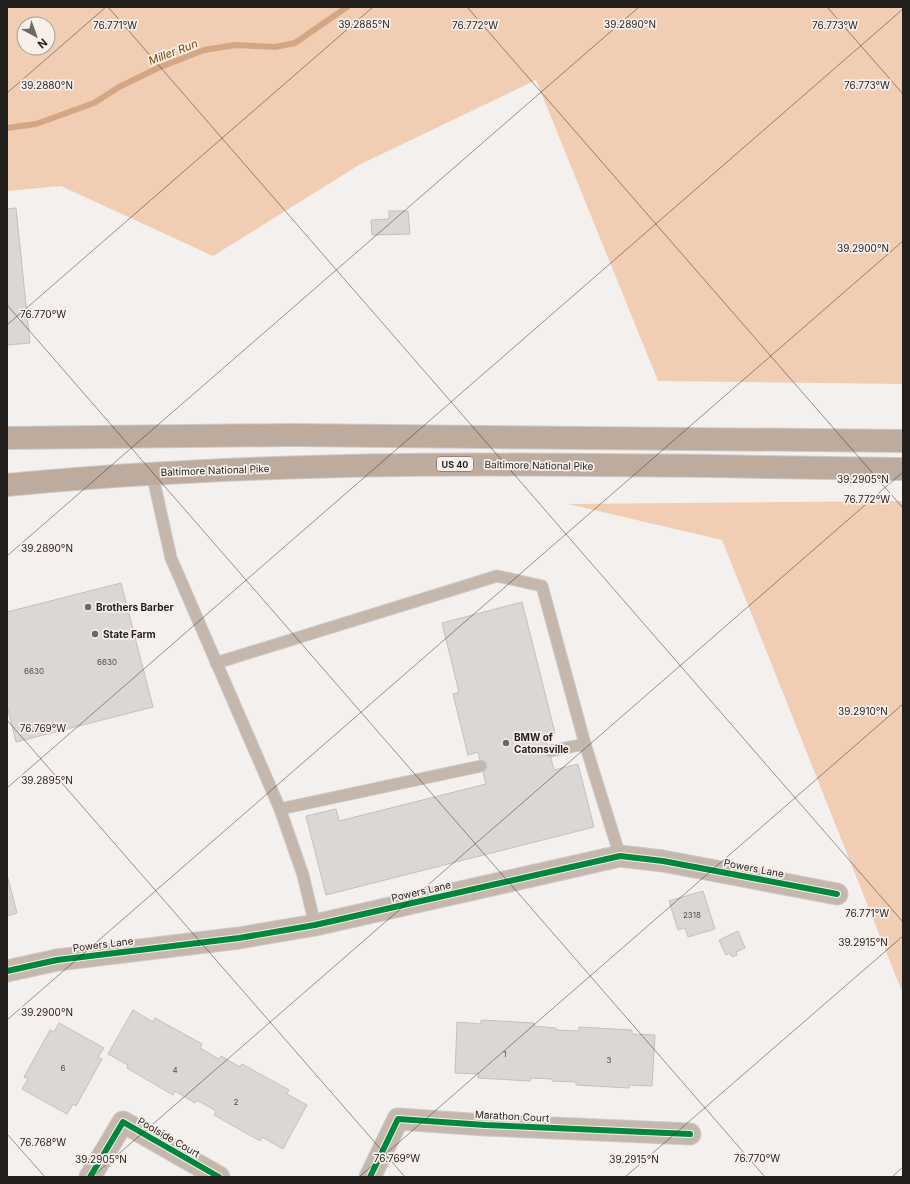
<svg xmlns="http://www.w3.org/2000/svg" width="910" height="1184" font-family="Inter,sans-serif">
	<style>
		.green { fill: #f1cdb3; fill-rule: evenodd }
		.lines { fill: none; stroke-linecap: round; stroke-linejoin: round }
		.stream { stroke: #d4a684; stroke-width: 6 }
		.building { fill: #dbd7d5; stroke: #c4c0be }
		.service-casing { stroke: #cdcac9; stroke-width: 13 }
		.minor-casing { stroke: #cdcac9; stroke-width: 23 }
		.primary-casing { stroke: #cdcac9; stroke-width: 24 }
		.service { stroke: #c6b7ad; stroke-width: 11 }
		.minor { stroke: #c6b7ad; stroke-width: 21 }
		.primary { stroke: #bdac9e; stroke-width: 22 }
		.cycleway-casing { stroke: #f8efea; stroke-width: 8 }
		.cycleway { stroke: #00873e; stroke-width: 6 }
		.ticks { fill: none; stroke: #221f1d; stroke-width: 1; stroke-opacity: 0.45 }
		.poi-dot { fill: #6c6866; stroke: #f8efea; stroke-width: 1.5 }
		.labels { text-anchor: middle; dominant-baseline: central; stroke-width: 3.5; stroke-linejoin: round; paint-order: stroke }
		.number-label { font-size: 8px; fill: #504d4b }
		.shield { fill: #f8efea; stroke: #625d5a; stroke-width: 1 }
		.shield-label { font-size: 9px; font-weight: bold; fill: #221f1d }
		.street-label { font-size: 10px; fill: #221f1d; stroke: #f8efea }
		.poi-label { font-size: 10px; font-weight: bold; fill: #221f1d; stroke: #f8efea; text-anchor: start }
		.water-label { font-size: 11px; font-style: italic; fill: #7e4205; stroke: #f8efea }
		.ticks-label { font-size: 10px; text-anchor: middle; fill: #221f1d; stroke: #f8efea; stroke-width: 3.5; stroke-linejoin: round; paint-order: stroke }
	</style>
	<rect width="100%" height="100%" fill="#f4f0ee"/>
	<g class="green">
		<path d="M7 7H903V384L658 381 536 80 359 165 213 256 61 186 7 191ZM24 24H48V48H24Z"/>
		<polygon points="903,501 903,994 722,540 568,504"/>
	</g>
	<g class="lines">
		<polyline class="stream" points="7,128 36,124 94,103 119,87 158,68 204,50 236,45 275,47 295,43 347,7"/>
	</g>
	<g class="building">
		<polygon points="16,208 30,343 7,345 7,209"/>
		<polygon points="389,211 408,211 410,234 372,235 371,220 389,219"/>
		<polygon points="121,583 153,707 16,742 7,706 7,612"/>
		<polygon points="522,602 555,733 545,735 554,770 578,764 594,827 326,895 306,816 336,809 339,821 486,784 478,752 468,755 453,694 459,692 442,623"/>
		<polygon points="7,875 17,913 7,916"/>
		<polygon points="703,891 715,929 688,937 685,928 678,930 669,901"/>
		<polygon points="738,931 745,948 736,952 737,955 732,957 730,953 726,955 719,940"/>
		<polygon points="133,1010 153,1022 155,1018 202,1044 200,1048 219,1059 221,1056 240,1067 242,1064 289,1090 287,1094 307,1105 283,1149 262,1137 260,1141 214,1115 216,1111 197,1100 195,1103 175,1091 173,1095 127,1068 128,1065 108,1054"/>
		<polygon points="481,1020 534,1023 534,1026 556,1028 556,1030 579,1031 579,1027 632,1030 632,1034 655,1035 652,1086 629,1085 629,1088 576,1085 576,1082 552,1081 552,1079 531,1078 530,1081 478,1078 479,1074 455,1073 457,1022 481,1024"/>
		<polygon points="59,1023 104,1048 98,1057 102,1059 76,1106 73,1104 67,1114 22,1089 28,1079 24,1077 50,1030 54,1032"/>
	</g>
	<g class="lines">
		<g class="service-casing">
			<g id="service">
				<polyline points="152,473 171,558 280,809 303,875 315,925"/>
				<polyline points="216,663 497,576 542,586 585,744 620,856"/>
				<polyline points="550,751 585,744"/>
				<polyline points="280,809 481,766"/>
			</g>
		</g>
		<g class="minor-casing">
			<g id="minor">
				<polyline points="7,971 57,960 239,938 315,925 620,856 663,861 837,894"/>
				<polyline points="90,1177 123,1122 219,1177"/>
				<polyline points="370,1177 398,1119 485,1125 690,1134"/>
			</g>
		</g>
		<g class="primary-casing">
			<g id="primary">
				<polyline points="7,438 291,435 903,441"/>
				<path d="M7 485C305 456 604 465 903 469"/>
			</g>
		</g>
		<use href="#service" class="service"/>
		<use href="#minor" class="minor"/>
		<use href="#primary" class="primary"/>
		<g class="cycleway-casing">
			<g id="cycleway">
				<polyline points="7,971 57,960 239,938 315,925 620,856 663,861 837,894"/>
				<polyline points="90,1177 123,1122 219,1177"/>
				<polyline points="370,1177 398,1119 485,1125 690,1134"/>
			</g>
		</g>
		<use href="#cycleway" class="cycleway"/>
	</g>
	<path class="ticks" d="M108 7 903 922M467 7 903 508M827 7 903 94M7 93 106 7M7 305 765 1177M7 325 373 7M7 556 639 7M7 720 405 1177M7 788 903 9M7 1020 903 241M7 1134 45 1177M92 1177 903 472M359 1177 903 704M625 1177 903 936M892 1177 903 1167"/>
	<g class="poi-dot">
		<circle cx="88" cy="607" r="4"/>
		<circle cx="95" cy="634" r="4"/>
		<circle cx="506" cy="743" r="4"/>
	</g>
	<g class="labels">
		<g class="number-label">
			<text x="107" y="662">6630</text>
			<text x="34" y="671">6630</text>
			<text x="692" y="915">2318</text>
			<text x="505" y="1054">1</text>
			<text x="609" y="1060">3</text>
			<text x="63" y="1068">6</text>
			<text x="175" y="1070">4</text>
			<text x="236" y="1102">2</text>
		</g>
		<rect class="shield" x="437" y="457" width="36" height="14" rx="3"/>
		<g class="shield-label">
			<text x="455" y="464">US 40</text>
		</g>
		<g class="street-label">
			<text transform="translate(539 465) rotate(1)">Baltimore National Pike</text>
			<text transform="translate(215 470) rotate(-2)">Baltimore National Pike</text>
			<text transform="translate(754 868) rotate(11)">Powers Lane</text>
			<text transform="translate(421 891) rotate(-13)">Powers Lane</text>
			<text transform="translate(103 944) rotate(-7)">Powers Lane</text>
			<text transform="translate(512 1116) rotate(3)">Marathon Court</text>
			<text transform="translate(169 1137) rotate(30)">Poolside Court</text>
		</g>
		<g class="poi-label">
			<text x="96" y="607">Brothers Barber</text>
			<text x="103" y="634">State Farm</text>
			<text x="514" y="737">BMW of<tspan x="514" dy="12">Catonsville</tspan></text>
		</g>
		<g class="water-label">
			<text transform="translate(173 52) rotate(-21)">Miller Run</text>
		</g>
	</g>
	<g class="ticks-label">
		<text x="364" y="28">39.2885°N</text>
		<text x="630" y="28">39.2890°N</text>
		<text x="115" y="29">76.771°W</text>
		<text x="475" y="29">76.772°W</text>
		<text x="835" y="29">76.773°W</text>
		<text x="867" y="89">76.773°W</text>
		<text x="47" y="89">39.2880°N</text>
		<text x="863" y="252">39.2900°N</text>
		<text x="43" y="318">76.770°W</text>
		<text x="863" y="483">39.2905°N</text>
		<text x="867" y="503">76.772°W</text>
		<text x="47" y="552">39.2890°N</text>
		<text x="863" y="715">39.2910°N</text>
		<text x="43" y="732">76.769°W</text>
		<text x="47" y="784">39.2895°N</text>
		<text x="867" y="917">76.771°W</text>
		<text x="863" y="946">39.2915°N</text>
		<text x="47" y="1016">39.2900°N</text>
		<text x="43" y="1146">76.768°W</text>
		<text x="397" y="1162">76.769°W</text>
		<text x="757" y="1162">76.770°W</text>
		<text x="101" y="1163">39.2905°N</text>
		<text x="634" y="1163">39.2915°N</text>
	</g>
	<rect width="910" height="1184" fill="none" stroke="#221f1d" stroke-width="16"/>
	<g transform="translate(36 36) rotate(139)"><circle r="19" fill="#f8efea" stroke="#a29c98"/>
	<path d="M0-3L7 15L0 10L-7 15Z" fill="#6c6866"/>
	<text y="-6" font-size="11" font-weight="bold" text-anchor="middle" fill="#221f1d">N</text>
	</g>
</svg>
